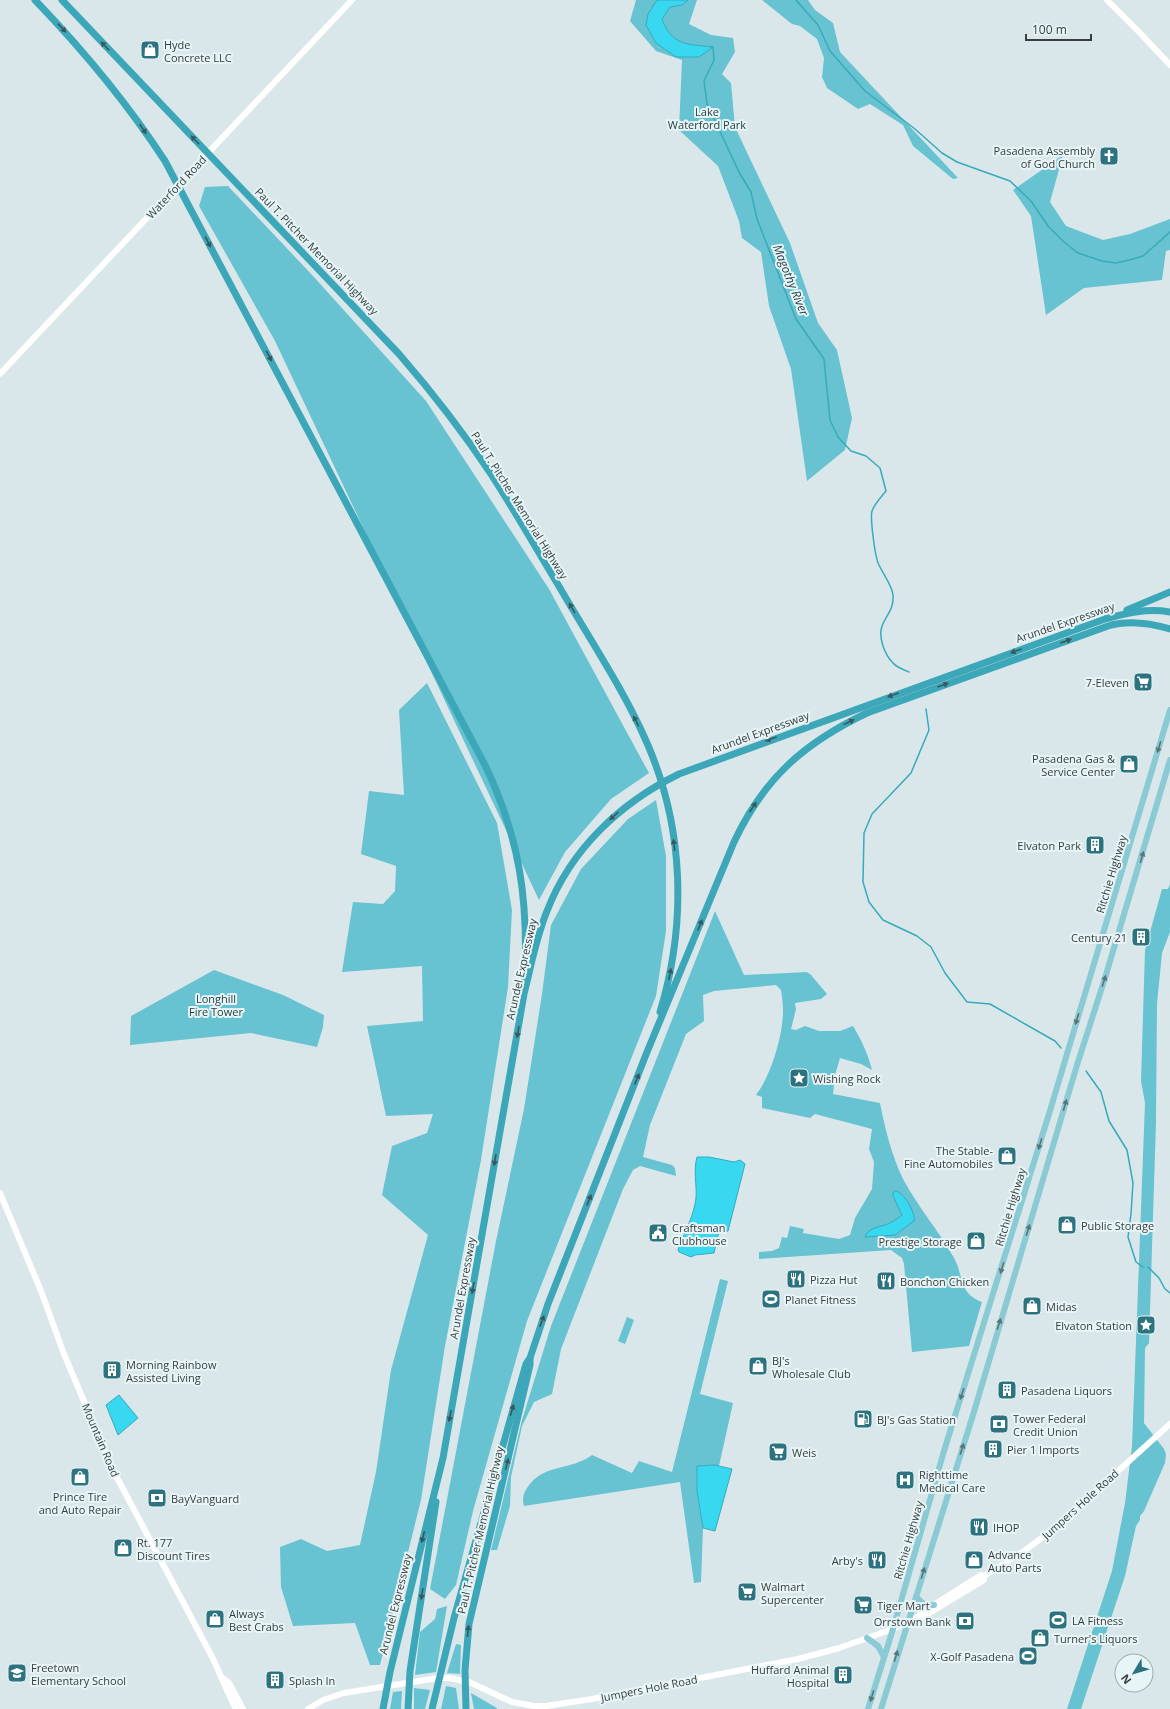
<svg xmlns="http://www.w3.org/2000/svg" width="1170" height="1709" font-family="'Open Sans',sans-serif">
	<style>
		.green { fill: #67c2d2 }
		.water { fill: #37d8f0; stroke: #37aabb }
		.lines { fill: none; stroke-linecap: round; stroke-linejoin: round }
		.stream { stroke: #37aabb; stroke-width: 1.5 }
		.secondary { stroke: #fff; stroke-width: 6 }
		.primary { stroke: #8acad5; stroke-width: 6 }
		.motorway { stroke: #3ca7b9; stroke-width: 7 }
		.oneway { fill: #39585d }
		.oneway2 { fill: #59757a }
		.labels { text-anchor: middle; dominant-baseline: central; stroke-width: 4; stroke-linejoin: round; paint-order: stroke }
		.poi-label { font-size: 11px; fill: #383d3e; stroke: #e7f5f7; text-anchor: start }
		.park-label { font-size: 11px; fill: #253f43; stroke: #e7f5f7 }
		.street-label { font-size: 11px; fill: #383d3e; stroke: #e7f5f7 }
		.water-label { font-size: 12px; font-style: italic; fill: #274045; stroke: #e7f5f7 }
	</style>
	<rect width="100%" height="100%" fill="#dae7ea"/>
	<g class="green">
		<polygon points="636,0 697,0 689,24 711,35 733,38 735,52 722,74 731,83 735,127 790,243 818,323 837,350 852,418 845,450 807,481 791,369 769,306 761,252 742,238 739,221 718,166 679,130 682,60 656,51 630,21"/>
		<polygon points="762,0 808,0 815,10 833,23 840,52 958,178 953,179 913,146 903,125 870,104 858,109 827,88 822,77 824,58 817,39 800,26 792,24"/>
		<polygon points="1063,155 1050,202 1066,226 1103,240 1130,234 1170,219 1170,250 1166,251 1162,280 1084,288 1046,315 1031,216 1013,190"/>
		<polygon points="228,186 313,276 426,401 549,589 649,773 611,799 565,852 539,900 275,341 199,206 205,187"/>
		<polygon points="427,683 497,823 512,910 508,987 481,1160 445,1346 421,1500 380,1665 370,1665 355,1623 293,1626 281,1587 280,1547 301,1539 327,1551 360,1545 376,1472 391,1370 428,1235 382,1195 392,1146 427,1133 433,1114 386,1116 367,1026 423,1021 422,966 342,972 353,902 383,904 395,891 396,866 361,854 369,791 404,795 399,710"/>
		<polygon points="656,800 666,856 666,931 656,996 527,1321 473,1511 456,1585 445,1599 430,1589 496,1241 524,1109 542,994 551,925 581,869 628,819"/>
		<polygon points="1170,884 1170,932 1162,953 1157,1004 1156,1122 1149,1343 1145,1348 1144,1423 1164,1449 1166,1454 1165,1463 1144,1511 1140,1516 1140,1520 1136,1526 1125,1576 1081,1709 1067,1709 1112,1571 1125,1503 1132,1446 1145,1103 1141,1081 1145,950 1162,889 1168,889"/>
		<path d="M715 911 744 975 807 972 811 975 827 994 821 999 795 1003 796 1009 791 1029 796 1030 805 1026 819 1031H840L853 1026C862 1041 868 1054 872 1070L861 1064 840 1058 835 1075 833 1094 880 1103C885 1129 892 1156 903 1179 918 1207 939 1231 954 1258 964 1276 958 1293 982 1302L969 1346 912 1352 904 1264 902 1258 891 1250 759 1259V1252L772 1251 779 1248 782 1237 787 1238 790 1226 804 1229 803 1233 839 1239 850 1235 855 1218 872 1189 874 1162 869 1149 872 1129 815 1114 810 1118 762 1108V1097L756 1095C771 1076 783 1035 783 1011 783 1004 782 997 781 990L776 985 714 991 703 995 704 1021 686 1034 650 1125 643 1157 672 1165 675 1168 676 1176 640 1166 633 1170 623 1189 561 1349 552 1394 534 1402 522 1426 511 1477 510 1506 497 1550H491L522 1420 551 1326Z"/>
		<polygon points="214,970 283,995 324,1015 323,1027 317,1047 251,1033 130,1045 131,1016"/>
		<path d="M720 1279 728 1281 700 1394 733 1403 719 1466 715 1465 697 1491 703 1528 701 1582 694 1583 680 1482 524 1506C522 1499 523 1494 527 1488 543 1463 571 1471 592 1455L632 1473 639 1461 672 1472Z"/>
		<polygon points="627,1317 634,1320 625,1344 618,1341"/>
		<polygon points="447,1606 436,1672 415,1675 420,1632 435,1619 437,1609"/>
		<polygon points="456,1644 461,1645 460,1674 447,1673"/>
		<polygon points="446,1686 456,1688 459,1709 441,1709"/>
		<polygon points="414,1688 430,1690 425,1709 414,1709"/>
		<polygon points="402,1691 401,1709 390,1709 393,1692"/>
		<polygon points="471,1693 497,1708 497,1709 474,1709"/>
	</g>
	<g class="water">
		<path d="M657 0H688L682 5 670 7 662 19C672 46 687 44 713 47L699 57H676L656 43 646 25 648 14Z"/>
		<path d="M697 1157H709L734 1162 740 1160 745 1164 728 1231 720 1233 718 1235 714 1253 695 1255 691 1257 679 1252 678 1250C684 1233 694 1216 696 1198 697 1184 693 1171 697 1157Z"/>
		<path d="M895 1191C903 1191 916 1213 914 1221L895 1235 865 1237C868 1227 882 1227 890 1223 894 1221 898 1218 902 1215L893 1196V1193Z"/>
		<polygon points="119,1395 138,1418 118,1435 106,1405"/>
		<polygon points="715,1465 732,1469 715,1531 703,1528 697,1491 697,1466"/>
	</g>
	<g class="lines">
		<g class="stream">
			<polyline points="796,0 818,25 830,51 865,91 915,129 942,153 957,162 1010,181 1031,201 1048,226 1064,242 1078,253 1102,261 1116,263 1129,260 1143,256 1170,232"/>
			<path d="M711 47H713L714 60 704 81 707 104 740 174 751 192 757 219 796 319 824 359 830 420 838 437 851 451 866 456 880 468 886 491C881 497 875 503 872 511 870 518 875 558 879 565 883 574 892 585 893 595 894 610 886 615 882 626 878 638 885 655 893 663 896 667 904 670 909 672"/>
			<polyline points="926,709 929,730 911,773 872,814 864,833 863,882 869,902 883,920 917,936 931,947 945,973 967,1002 990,1004 1055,1041 1061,1048"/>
			<polyline points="1086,1071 1101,1092 1109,1121 1127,1150 1133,1183 1131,1214 1128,1237 1136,1262 1143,1267"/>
			<polyline points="1148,1267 1159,1278 1165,1289 1170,1293"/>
		</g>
		<g class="secondary">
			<polyline points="1107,0 1140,33 1170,65"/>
			<polyline points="0,374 352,0"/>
			<path d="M0 1193 41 1291 64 1354 113 1470 210 1653C220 1672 226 1690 236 1709"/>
			<polyline points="920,1616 923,1617 984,1580 984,1576"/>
			<polyline points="223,1678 229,1683 243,1709"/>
			<polyline points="308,1709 323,1700 344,1693 438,1678 449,1678 469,1682 512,1702 534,1706 546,1706 592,1699 798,1659 839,1648 893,1629 920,1616 921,1613 981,1575 984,1576 1024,1551 1054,1529 1170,1424"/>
		</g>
		<g class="primary">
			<polyline points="916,1597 925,1605 934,1605"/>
			<polyline points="867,1638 878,1646 884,1657"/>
			<polyline points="868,1709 893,1629 944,1451 1049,1114 1170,710"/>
			<polyline points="881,1709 973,1415 1077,1065 1105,978 1170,760"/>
		</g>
		<g class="motorway">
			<path d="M35 0C84 51 126 101 165 161L486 767C520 840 528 898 525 978"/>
			<path d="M62 0 399 354C432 392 463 432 491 474 515 511 537 550 560 588 589 638 624 690 647 743 684 828 687 923 660 1012"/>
			<polyline points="1127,610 1170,592"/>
			<path d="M383 1709 390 1672 443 1458 524 994C531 966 536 938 547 911 571 849 620 803 679 774L1105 619C1127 613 1147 608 1170 612"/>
			<polyline points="408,1709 410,1671 436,1502"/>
			<path d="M432 1709 454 1618 526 1364 530 1358 548 1304 647 1052 734 842C764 778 804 743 867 713L1108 626C1129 620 1150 623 1170 629"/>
			<polyline points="466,1709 465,1670 469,1624 530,1365 530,1359"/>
		</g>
	</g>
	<defs><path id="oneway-solid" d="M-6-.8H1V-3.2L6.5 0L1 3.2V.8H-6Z"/></defs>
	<g class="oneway">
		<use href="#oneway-solid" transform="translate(62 28) rotate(47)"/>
		<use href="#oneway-solid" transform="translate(105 46) rotate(-134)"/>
		<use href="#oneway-solid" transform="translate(143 129) rotate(56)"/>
		<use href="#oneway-solid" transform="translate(195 140) rotate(-134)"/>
		<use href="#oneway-solid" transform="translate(208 242) rotate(62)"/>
		<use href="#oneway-solid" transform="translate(269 356) rotate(62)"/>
		<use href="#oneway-solid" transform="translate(572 608) rotate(-120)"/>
		<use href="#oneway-solid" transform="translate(1066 641) rotate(-20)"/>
		<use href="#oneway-solid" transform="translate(1016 651) rotate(160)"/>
		<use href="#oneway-solid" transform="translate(943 685) rotate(-20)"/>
		<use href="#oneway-solid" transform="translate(893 695) rotate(160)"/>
		<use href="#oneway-solid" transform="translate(636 721) rotate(-117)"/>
		<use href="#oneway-solid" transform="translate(849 722) rotate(-26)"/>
		<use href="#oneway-solid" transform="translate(771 739) rotate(160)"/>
		<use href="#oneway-solid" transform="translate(753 807) rotate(-56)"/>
		<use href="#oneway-solid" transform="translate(614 816) rotate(138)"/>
		<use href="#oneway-solid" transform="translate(674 845) rotate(-97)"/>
		<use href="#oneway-solid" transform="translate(700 925) rotate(-68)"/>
		<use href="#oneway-solid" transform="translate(670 974) rotate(-78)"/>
		<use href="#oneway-solid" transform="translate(518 1032) rotate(100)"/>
		<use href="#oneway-solid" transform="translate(637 1079) rotate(-68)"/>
		<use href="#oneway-solid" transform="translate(495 1160) rotate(100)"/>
		<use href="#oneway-solid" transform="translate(589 1200) rotate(-68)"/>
		<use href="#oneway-solid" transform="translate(473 1288) rotate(100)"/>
		<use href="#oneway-solid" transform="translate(542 1321) rotate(-70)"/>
		<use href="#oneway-solid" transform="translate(512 1410) rotate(-74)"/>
		<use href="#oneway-solid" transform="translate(450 1416) rotate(100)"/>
		<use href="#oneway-solid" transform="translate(507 1464) rotate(-76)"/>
		<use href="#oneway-solid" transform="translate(423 1537) rotate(104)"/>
		<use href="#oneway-solid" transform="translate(422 1594) rotate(99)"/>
		<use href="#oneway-solid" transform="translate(468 1631) rotate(-84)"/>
	</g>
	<g class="oneway2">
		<use href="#oneway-solid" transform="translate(1159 747) rotate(107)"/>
		<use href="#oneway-solid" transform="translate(1142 857) rotate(-74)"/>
		<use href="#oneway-solid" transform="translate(1104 981) rotate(-72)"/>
		<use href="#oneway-solid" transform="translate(1077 1019) rotate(107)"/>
		<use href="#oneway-solid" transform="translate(1065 1105) rotate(-74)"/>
		<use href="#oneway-solid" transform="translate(1040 1144) rotate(107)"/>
		<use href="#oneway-solid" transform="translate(1028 1230) rotate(-73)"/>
		<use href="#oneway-solid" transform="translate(1002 1268) rotate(107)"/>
		<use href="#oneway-solid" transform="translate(999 1324) rotate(-72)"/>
		<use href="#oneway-solid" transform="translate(962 1394) rotate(108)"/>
		<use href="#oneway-solid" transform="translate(962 1449) rotate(-72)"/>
		<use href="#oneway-solid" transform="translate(923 1573) rotate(-73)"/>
		<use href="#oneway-solid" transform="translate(896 1656) rotate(-73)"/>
		<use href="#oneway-solid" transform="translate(872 1696) rotate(107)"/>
	</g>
	<defs>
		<g id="shop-square" transform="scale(1)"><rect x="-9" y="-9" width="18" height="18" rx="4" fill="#2c737f" stroke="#e7f5f7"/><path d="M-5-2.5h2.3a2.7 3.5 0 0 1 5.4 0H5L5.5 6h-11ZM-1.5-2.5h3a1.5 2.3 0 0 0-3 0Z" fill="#fff"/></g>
		<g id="church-square" transform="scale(1)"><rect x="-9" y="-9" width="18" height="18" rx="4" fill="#2c737f" stroke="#e7f5f7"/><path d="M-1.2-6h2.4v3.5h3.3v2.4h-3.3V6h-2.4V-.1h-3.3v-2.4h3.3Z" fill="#fff"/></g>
		<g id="supermarket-square" transform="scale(1)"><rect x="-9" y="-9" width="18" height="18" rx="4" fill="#2c737f" stroke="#e7f5f7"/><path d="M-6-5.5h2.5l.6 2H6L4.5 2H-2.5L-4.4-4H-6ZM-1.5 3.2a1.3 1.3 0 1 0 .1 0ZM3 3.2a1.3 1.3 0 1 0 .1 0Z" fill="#fff"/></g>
		<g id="building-square" transform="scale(1)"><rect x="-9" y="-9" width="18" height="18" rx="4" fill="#2c737f" stroke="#e7f5f7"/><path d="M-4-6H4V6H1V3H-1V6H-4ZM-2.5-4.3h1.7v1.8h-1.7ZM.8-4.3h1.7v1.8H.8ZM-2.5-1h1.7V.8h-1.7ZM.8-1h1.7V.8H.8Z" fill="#fff"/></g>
		<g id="sight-square" transform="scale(1)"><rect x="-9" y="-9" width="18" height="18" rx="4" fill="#2c737f" stroke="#e7f5f7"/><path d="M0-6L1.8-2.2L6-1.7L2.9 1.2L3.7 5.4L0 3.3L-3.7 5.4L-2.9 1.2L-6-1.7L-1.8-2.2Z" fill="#fff"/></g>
		<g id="civic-square" transform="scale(1)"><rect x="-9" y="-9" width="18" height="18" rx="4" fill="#2c737f" stroke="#e7f5f7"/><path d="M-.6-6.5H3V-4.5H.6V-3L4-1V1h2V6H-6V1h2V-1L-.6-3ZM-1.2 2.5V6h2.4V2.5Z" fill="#fff"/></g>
		<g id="restaurant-square" transform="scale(1)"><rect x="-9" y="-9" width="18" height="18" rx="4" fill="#2c737f" stroke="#e7f5f7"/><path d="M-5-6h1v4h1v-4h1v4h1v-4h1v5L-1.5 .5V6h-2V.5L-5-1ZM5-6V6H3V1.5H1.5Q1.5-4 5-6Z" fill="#fff"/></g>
		<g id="stadium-square" transform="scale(1)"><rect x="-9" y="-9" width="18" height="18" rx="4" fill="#2c737f" stroke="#e7f5f7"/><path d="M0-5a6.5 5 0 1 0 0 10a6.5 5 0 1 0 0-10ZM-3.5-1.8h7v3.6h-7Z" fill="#fff"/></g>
		<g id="fuel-square" transform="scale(1)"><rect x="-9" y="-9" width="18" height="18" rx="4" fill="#2c737f" stroke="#e7f5f7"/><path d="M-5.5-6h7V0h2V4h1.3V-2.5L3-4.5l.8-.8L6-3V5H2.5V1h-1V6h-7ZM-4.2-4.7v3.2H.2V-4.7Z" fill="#fff"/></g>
		<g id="bank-square" transform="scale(1)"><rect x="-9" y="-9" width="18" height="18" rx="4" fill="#2c737f" stroke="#e7f5f7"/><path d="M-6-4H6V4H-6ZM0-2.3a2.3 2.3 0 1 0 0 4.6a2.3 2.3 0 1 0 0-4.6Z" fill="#fff"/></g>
		<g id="hospital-square" transform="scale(1)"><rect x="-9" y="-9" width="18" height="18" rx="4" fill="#2c737f" stroke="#e7f5f7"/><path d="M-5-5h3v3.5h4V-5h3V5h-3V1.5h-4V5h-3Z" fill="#fff"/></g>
		<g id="school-square" transform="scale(1)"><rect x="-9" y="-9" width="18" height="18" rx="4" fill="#2c737f" stroke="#e7f5f7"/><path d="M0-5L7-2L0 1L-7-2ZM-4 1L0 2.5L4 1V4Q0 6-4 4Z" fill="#fff"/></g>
	</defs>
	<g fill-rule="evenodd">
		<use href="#shop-square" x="150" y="50"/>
		<use href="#church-square" x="1109" y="156"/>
		<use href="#supermarket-square" x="1143" y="682"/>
		<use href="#shop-square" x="1129" y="764"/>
		<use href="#building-square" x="1095" y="845"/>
		<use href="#building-square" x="1141" y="937"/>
		<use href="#sight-square" x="799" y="1078"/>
		<use href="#shop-square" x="1007" y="1156"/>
		<use href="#shop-square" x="1067" y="1225"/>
		<use href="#civic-square" x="658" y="1233"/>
		<use href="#shop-square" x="976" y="1241"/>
		<use href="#restaurant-square" x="796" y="1279"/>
		<use href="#restaurant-square" x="886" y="1281"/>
		<use href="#stadium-square" x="771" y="1299"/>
		<use href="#shop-square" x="1032" y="1306"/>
		<use href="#sight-square" x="1146" y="1325"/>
		<use href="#shop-square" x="758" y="1366"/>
		<use href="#building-square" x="112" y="1370"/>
		<use href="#building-square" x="1007" y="1390"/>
		<use href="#fuel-square" x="863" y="1419"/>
		<use href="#bank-square" x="999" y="1424"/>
		<use href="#building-square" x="993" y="1449"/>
		<use href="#supermarket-square" x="778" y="1452"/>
		<use href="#shop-square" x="80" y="1477"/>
		<use href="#hospital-square" x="905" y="1480"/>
		<use href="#bank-square" x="157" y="1498"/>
		<use href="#restaurant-square" x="979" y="1527"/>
		<use href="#shop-square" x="123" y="1548"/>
		<use href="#restaurant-square" x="877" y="1560"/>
		<use href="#shop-square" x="974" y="1560"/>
		<use href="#supermarket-square" x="747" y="1592"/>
		<use href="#supermarket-square" x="863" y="1605"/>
		<use href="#shop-square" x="215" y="1619"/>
		<use href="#stadium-square" x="1058" y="1620"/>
		<use href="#bank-square" x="965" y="1621"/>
		<use href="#shop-square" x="1040" y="1638"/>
		<use href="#stadium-square" x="1028" y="1656"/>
		<use href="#school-square" x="17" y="1673"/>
		<use href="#building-square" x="843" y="1675"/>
		<use href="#building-square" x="275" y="1680"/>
	</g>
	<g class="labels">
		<g class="poi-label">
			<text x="164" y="44">Hyde<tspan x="164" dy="13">Concrete LLC</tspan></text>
			<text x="1095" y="150" text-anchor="end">Pasadena Assembly<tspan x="1095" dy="13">of God Church</tspan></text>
			<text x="1129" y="682" text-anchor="end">7-Eleven</text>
			<text x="1115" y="758" text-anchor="end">Pasadena Gas &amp;<tspan x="1115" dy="13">Service Center</tspan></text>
			<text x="1081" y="845" text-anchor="end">Elvaton Park</text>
			<text x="1127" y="937" text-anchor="end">Century 21</text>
			<text x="813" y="1078">Wishing Rock</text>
			<text x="993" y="1150" text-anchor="end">The Stable-<tspan x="993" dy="13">Fine Automobiles</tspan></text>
			<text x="1081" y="1225">Public Storage</text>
			<text x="672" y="1227">Craftsman<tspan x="672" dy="13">Clubhouse</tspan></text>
			<text x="962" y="1241" text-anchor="end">Prestige Storage</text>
			<text x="810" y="1279">Pizza Hut</text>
			<text x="900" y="1281">Bonchon Chicken</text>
			<text x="785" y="1299">Planet Fitness</text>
			<text x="1046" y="1306">Midas</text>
			<text x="1132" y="1325" text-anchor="end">Elvaton Station</text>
			<text x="772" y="1360">BJ's<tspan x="772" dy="13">Wholesale Club</tspan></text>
			<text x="126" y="1364">Morning Rainbow<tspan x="126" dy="13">Assisted Living</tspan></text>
			<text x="1021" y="1390">Pasadena Liquors</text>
			<text x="1013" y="1418">Tower Federal<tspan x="1013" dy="13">Credit Union</tspan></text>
			<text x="877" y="1419">BJ's Gas Station</text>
			<text x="1007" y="1449">Pier 1 Imports</text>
			<text x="792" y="1452">Weis</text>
			<text x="919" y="1474">Righttime<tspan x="919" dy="13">Medical Care</tspan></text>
			<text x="80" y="1496" text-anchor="middle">Prince Tire<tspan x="80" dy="13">and Auto Repair</tspan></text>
			<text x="171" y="1498">BayVanguard</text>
			<text x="993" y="1527">IHOP</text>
			<text x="137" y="1542">Rt. 177<tspan x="137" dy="13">Discount Tires</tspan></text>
			<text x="988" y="1554">Advance<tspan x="988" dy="13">Auto Parts</tspan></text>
			<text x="863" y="1560" text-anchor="end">Arby's</text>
			<text x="761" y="1586">Walmart<tspan x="761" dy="13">Supercenter</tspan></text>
			<text x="877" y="1605">Tiger Mart</text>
			<text x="229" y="1613">Always<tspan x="229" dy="13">Best Crabs</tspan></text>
			<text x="1072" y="1620">LA Fitness</text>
			<text x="951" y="1621" text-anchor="end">Orrstown Bank</text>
			<text x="1054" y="1638">Turner's Liquors</text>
			<text x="1014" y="1656" text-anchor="end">X-Golf Pasadena</text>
			<text x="31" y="1667">Freetown<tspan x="31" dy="13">Elementary School</tspan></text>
			<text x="829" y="1669" text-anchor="end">Huffard Animal<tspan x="829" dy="13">Hospital</tspan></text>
			<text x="289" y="1680">Splash In</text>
		</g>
		<g class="park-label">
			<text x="707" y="111">Lake<tspan x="707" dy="13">Waterford Park</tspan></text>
			<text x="216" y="998">Longhill<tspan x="216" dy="13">Fire Tower</tspan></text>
		</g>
		<g class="street-label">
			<text transform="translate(176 187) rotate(-47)">Waterford Road</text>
			<text transform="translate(317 251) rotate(46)">Paul T. Pitcher Memorial Highway</text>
			<text transform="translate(520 505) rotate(58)">Paul T. Pitcher Memorial Highway</text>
			<text transform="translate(1065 622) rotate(-19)">Arundel Expressway</text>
			<text transform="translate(760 732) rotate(-20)">Arundel Expressway</text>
			<text transform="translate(1111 874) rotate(-73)">Ritchie Highway</text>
			<text transform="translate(521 969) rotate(-77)">Arundel Expressway</text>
			<text transform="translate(1010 1207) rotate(-73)">Ritchie Highway</text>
			<text transform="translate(462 1288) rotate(-80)">Arundel Expressway</text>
			<text transform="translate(101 1440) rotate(67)">Mountain Road</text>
			<text transform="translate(1080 1504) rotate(-42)">Jumpers Hole Road</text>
			<text transform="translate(480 1530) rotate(-77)">Paul T. Pitcher Memorial Highway</text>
			<text transform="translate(908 1540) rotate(-74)">Ritchie Highway</text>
			<text transform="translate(395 1604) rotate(-76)">Arundel Expressway</text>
			<text transform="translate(649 1688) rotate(-11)">Jumpers Hole Road</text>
		</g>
		<g class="water-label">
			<text transform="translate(791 280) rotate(68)">Magothy River</text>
		</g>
	</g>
	<g transform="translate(1134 1673) rotate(232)"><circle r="19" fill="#e7f5f7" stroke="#a1abad"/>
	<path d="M0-3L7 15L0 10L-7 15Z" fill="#2c737f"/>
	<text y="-6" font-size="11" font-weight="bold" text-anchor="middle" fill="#383d3e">N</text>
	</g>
	<path d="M1026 34v6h65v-6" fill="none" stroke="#383d3e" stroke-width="2"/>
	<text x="1032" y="34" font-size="12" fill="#383d3e" stroke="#e7f5f7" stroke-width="3" paint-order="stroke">100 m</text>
</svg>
